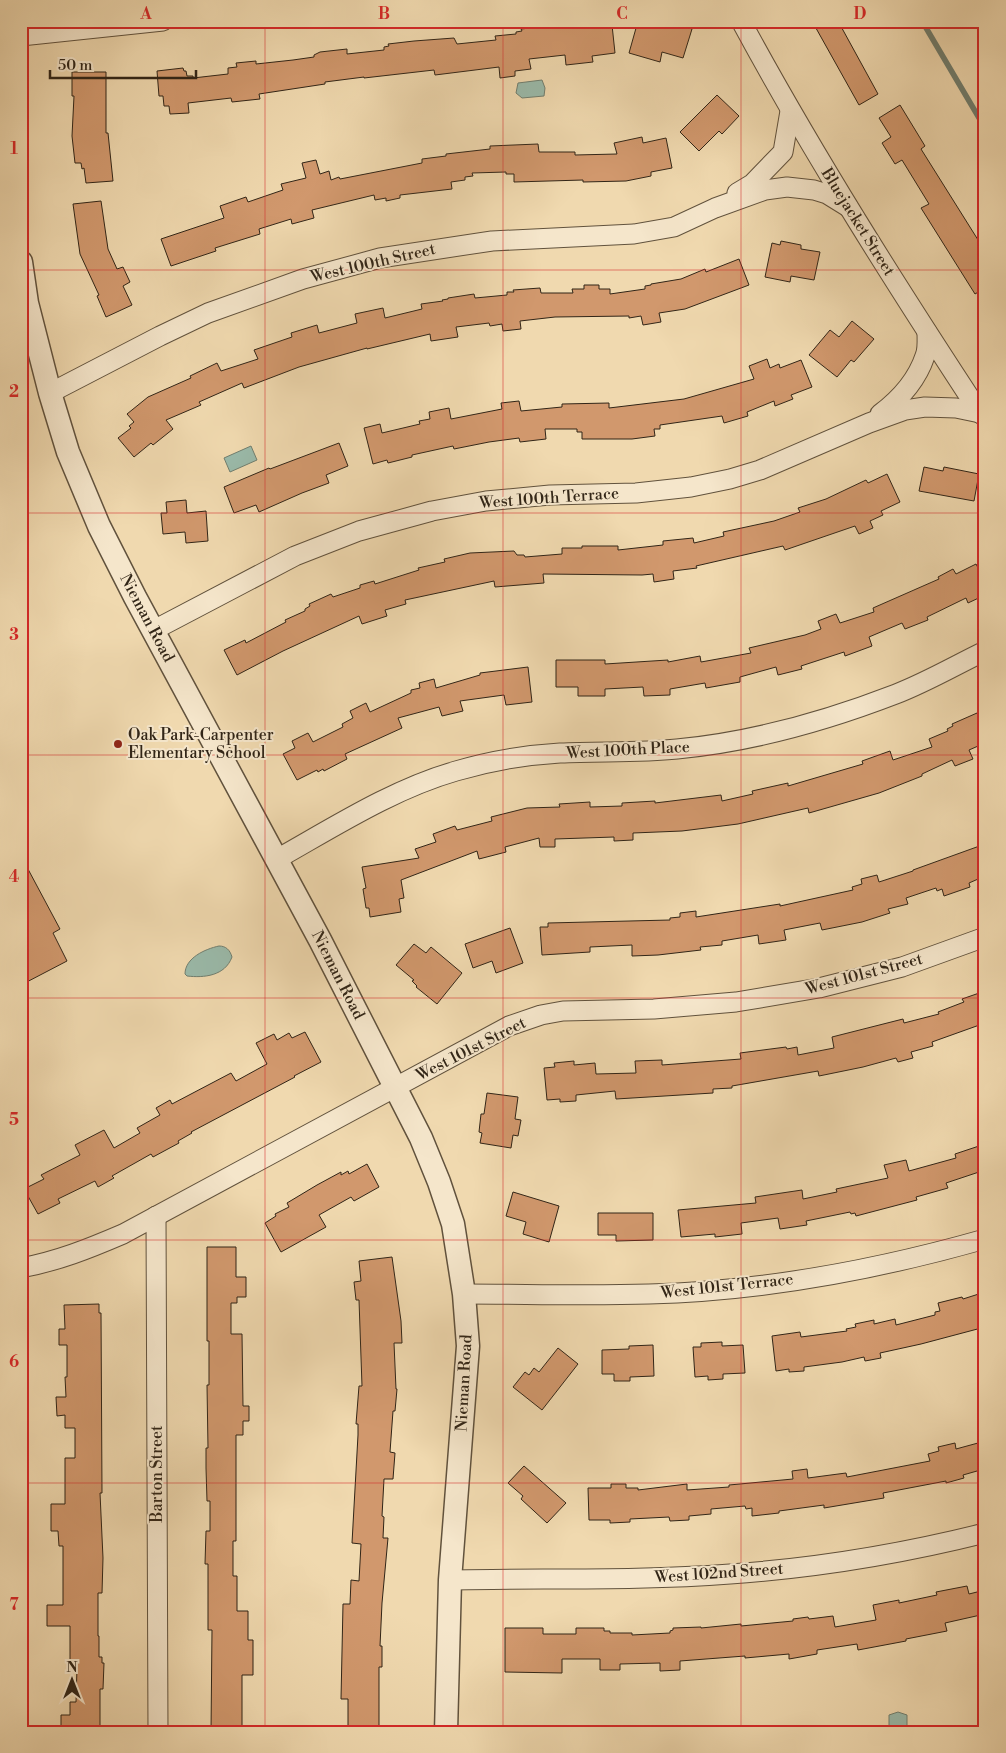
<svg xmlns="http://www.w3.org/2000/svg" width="1006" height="1753" font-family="'Libre Bodoni',serif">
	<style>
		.water { fill: #9abaaa; stroke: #707e6f }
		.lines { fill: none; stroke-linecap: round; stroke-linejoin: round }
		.stream { stroke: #707e6f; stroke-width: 5.5 }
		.building { fill: #d1986d; stroke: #312517 }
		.minor-casing { stroke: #61523d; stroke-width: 21 }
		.tertiary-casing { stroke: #61523d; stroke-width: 25 }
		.minor { stroke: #f5e6cb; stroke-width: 19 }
		.tertiary { stroke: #f5e6cb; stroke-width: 22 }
		.grid { fill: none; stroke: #d62828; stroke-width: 1; stroke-opacity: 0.55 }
		.poi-dot { fill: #8f2418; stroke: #f5e6cb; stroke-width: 2 }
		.labels { text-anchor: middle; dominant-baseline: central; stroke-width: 4; stroke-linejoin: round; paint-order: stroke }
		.street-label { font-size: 16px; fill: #312517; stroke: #f5e6cb }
		.poi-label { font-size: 16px; fill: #312517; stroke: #f5e6cb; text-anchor: start }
		.neatline { fill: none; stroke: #d62828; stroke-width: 2 }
		.grid-label { font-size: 16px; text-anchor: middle; font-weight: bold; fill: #d62828 }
	</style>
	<rect width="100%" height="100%" fill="#f0d9af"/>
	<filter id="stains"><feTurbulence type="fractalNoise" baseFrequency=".004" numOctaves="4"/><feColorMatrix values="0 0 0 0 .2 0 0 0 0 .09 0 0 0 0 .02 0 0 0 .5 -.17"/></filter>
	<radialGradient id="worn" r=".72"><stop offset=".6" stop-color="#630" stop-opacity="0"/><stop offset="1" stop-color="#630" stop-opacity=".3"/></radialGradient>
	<g class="water">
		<polygon points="542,80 545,88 544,96 522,98 516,93 518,83"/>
		<polygon points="251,446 257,460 230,472 224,458"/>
		<path d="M219 946C226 946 230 950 232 957 225 976 204 978 187 976L185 974C185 958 205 949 219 946Z"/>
		<polygon points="898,1712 907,1715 907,1732 889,1732 889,1715"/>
	</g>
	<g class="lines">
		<polyline class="stream" points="922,21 985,128"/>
	</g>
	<g class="building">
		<polygon points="638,21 666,21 692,29 683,58 662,52 660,62 629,53"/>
		<polygon points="812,21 838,21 878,94 859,105"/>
		<polygon points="590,23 591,28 612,25 615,53 592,56 593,62 566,65 565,55 529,59 531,69 515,71 515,76 500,78 499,67 435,75 434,70 364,78 364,77 325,82 325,84 259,94 260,99 232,102 231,98 188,103 189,113 170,114 169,106 164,106 163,96 159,96 157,71 183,68 184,71 186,71 187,76 193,76 193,78 228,74 228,68 237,67 236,63 256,61 256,64 293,60 314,57 314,55 320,52 347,49 347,54 384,50 384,47 389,46 388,44 414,41 454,38 457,44 496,40 495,36 516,34 516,32 522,31 521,29 548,26 548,28"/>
		<polygon points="72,72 106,72 106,133 108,133 113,181 86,183 84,168 82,169 81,163 75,163 72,136 74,96 72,96"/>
		<polygon points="717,95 739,116 722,134 719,131 699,151 680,132"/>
		<polygon points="900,105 925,146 921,149 985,251 985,288 975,294 921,208 929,204 902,160 895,164 882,143 891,137 879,118"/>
		<polygon points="642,137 643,143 666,138 672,168 651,172 651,176 626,181 583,182 583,180 514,182 514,174 506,174 506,172 472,173 473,176 465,177 465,180 451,182 452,189 400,195 400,198 386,201 386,198 375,200 374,195 312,210 314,218 292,224 291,219 259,229 260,234 215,248 216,251 171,266 161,239 224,218 220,206 246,197 248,202 283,190 281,184 306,178 302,163 316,160 320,174 329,171 331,180 339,177 340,179 422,163 422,159 446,156 446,154 490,149 490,146 538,144 539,152 575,152 575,155 617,154 614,143"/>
		<polygon points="101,201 108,249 117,269 123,267 130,282 123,286 132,305 106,317 97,296 99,295 80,254 73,204"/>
		<polygon points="781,241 801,245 801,249 820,252 814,280 791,276 790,282 765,277 772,243 780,245"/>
		<polygon points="739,259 749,285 685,309 659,313 661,322 643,325 641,316 629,318 629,316 555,317 520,321 521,329 503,331 502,324 490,326 489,323 456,327 458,337 431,341 430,334 367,349 367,348 299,367 244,388 242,383 199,402 201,405 166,420 173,429 153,445 151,443 134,457 118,438 131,428 129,426 134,422 127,414 148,397 191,378 190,376 217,363 221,371 258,359 254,350 292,337 291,333 317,325 319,333 357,323 355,314 383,308 385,318 422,309 421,304 443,301 442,300 448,299 448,298 474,294 475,298 507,295 507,292 514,292 513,290 540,288 541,293 573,293 572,289 584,289 584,285 599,285 599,289 610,289 610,294 645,289 645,286 651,285 651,284 681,279 705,269 706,272"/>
		<polygon points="852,321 874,339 854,362 851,360 837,377 809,355 830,330 839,337"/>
		<polygon points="767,359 770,368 779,364 780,368 801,360 812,387 791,395 793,399 775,406 774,401 747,412 748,416 724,423 722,416 660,425 660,429 654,429 655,436 632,439 582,439 582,432 577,432 577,429 545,429 546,439 520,442 519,438 489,442 454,449 453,446 412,455 412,457 388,463 387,460 373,464 364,428 380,424 382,433 420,424 419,421 430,419 429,412 449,408 451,419 502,409 501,403 519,401 521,411 562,407 562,404 609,403 609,408 684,399 754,379 749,366"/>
		<polygon points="339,443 348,466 326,475 329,483 302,493 259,512 256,505 234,513 224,487 269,468 270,469"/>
		<polygon points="924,467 943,471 944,467 979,474 974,501 919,491"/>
		<polygon points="887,474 900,502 881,511 883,515 870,521 873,528 859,534 855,526 785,550 783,546 696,566 697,568 673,571 674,579 654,582 653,574 642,575 543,574 544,583 495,587 494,581 405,600 406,604 385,610 387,616 362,624 359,616 283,651 237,675 224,650 245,640 246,643 286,622 285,620 305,611 305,609 310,606 309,604 331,594 333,597 360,588 360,585 374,581 375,584 419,570 418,568 445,562 444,559 470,553 514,551 517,555 524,555 525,557 562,554 562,548 582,548 582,546 618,546 618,550 663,545 663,541 693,538 694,543 724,536 723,532 774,521 800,512 798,508 826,499 866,480 868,483"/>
		<polygon points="186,500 187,513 206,511 208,541 186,543 185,532 163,534 161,513 167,513 166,502"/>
		<polygon points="976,564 985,581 985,595 968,603 966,598 927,617 928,620 905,629 902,623 869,637 872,646 845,656 844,652 801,666 802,669 778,675 776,667 740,677 740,682 706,688 705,683 670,689 670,695 644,696 643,687 605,689 605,696 578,696 578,687 556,687 556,660 605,660 605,664 668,660 668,662 700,656 701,662 751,653 749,648 805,635 821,629 818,621 836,614 840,623 874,612 873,608 939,579 938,577 953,569 956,574"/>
		<polygon points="528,667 532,702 506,705 504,695 460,701 463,711 442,716 439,707 398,718 402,728 345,754 347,759 324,771 323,769 318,772 317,770 297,780 283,754 295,748 292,741 308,733 313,742 343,727 342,724 353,718 350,711 366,703 370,712 411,693 411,690 420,688 419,683 434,679 436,688 480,675 480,673"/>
		<polygon points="977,713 985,731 985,743 969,750 973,759 955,766 952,760 922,774 922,776 879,793 809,813 808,808 738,824 682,831 633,833 633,840 614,841 614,837 555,839 555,847 540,847 539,838 505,847 506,852 479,859 477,851 401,880 404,898 399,899 401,912 370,917 369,908 366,908 363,889 366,888 362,867 419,858 415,849 436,842 433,834 455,826 457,830 492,821 491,817 527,808 560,807 559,804 590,802 590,807 622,806 622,803 655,801 655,803 721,795 722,801 753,794 752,791 788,783 788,786 863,764 862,761 890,751 893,760 932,747 929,739 948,731 947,729 953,726 952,724"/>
		<polygon points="985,844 985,876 969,883 970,887 944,896 942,889 937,891 936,888 906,898 908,904 888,909 890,913 862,922 822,930 820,923 784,930 786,940 759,944 758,935 722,941 722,945 700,947 701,950 658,955 632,956 632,945 590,947 590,952 542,955 540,927 548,927 548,923 670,920 670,918 680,917 680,913 696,911 696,917 780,904 780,906 853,890 852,887 862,884 861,879 877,875 879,882 913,871 913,870"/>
		<polygon points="21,856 60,929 53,933 67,961 21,985"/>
		<polygon points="510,928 523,963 496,973 492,961 473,968 465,944"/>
		<polygon points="414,944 426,953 431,947 462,973 437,1004 416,987 417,986 412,981 414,980 396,965"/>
		<polygon points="985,991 985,1023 932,1042 933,1046 911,1052 913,1058 898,1062 896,1058 863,1067 819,1076 818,1071 732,1086 732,1088 713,1089 713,1093 616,1099 615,1091 576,1095 576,1101 560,1102 560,1099 547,1100 544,1068 555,1067 554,1063 574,1061 574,1065 595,1063 596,1074 636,1073 635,1061 662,1060 662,1065 741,1059 740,1053 786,1047 787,1049 797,1047 798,1055 834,1048 832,1037 903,1019 904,1023 939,1014 938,1012 964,1002 962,999"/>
		<polygon points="305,1032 321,1062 294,1076 295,1077 191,1132 192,1133 178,1141 179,1143 153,1157 151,1154 112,1176 114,1178 98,1187 95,1181 58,1199 60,1203 38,1214 24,1189 44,1179 41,1175 80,1155 75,1145 104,1130 114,1148 140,1133 137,1128 160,1115 156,1108 170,1100 172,1104 231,1073 236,1081 267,1064 256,1043 274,1034 277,1040 289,1033 292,1038"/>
		<polygon points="487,1093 518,1097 515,1119 521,1120 518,1136 513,1135 511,1148 480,1143 482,1133 479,1132 481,1114 484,1114"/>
		<polygon points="985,1144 985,1170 946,1183 948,1188 916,1197 917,1200 856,1216 855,1213 851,1214 850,1212 806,1221 807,1225 780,1229 778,1218 741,1223 742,1234 715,1237 715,1234 681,1237 678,1210 756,1203 755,1197 802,1190 803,1199 837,1192 836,1189 888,1178 884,1165 906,1160 909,1171 956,1158 955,1154"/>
		<polygon points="367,1164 379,1187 354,1201 351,1197 319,1215 326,1227 281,1252 265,1223 276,1216 275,1214 289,1207 287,1203 317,1185 341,1172 341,1175 348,1171 349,1174"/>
		<polygon points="513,1192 559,1206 549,1242 523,1234 526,1222 506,1216"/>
		<polygon points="598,1213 653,1213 653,1240 616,1241 616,1235 598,1235"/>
		<polygon points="207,1247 236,1247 236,1277 246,1277 246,1297 237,1297 237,1303 231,1303 231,1334 242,1334 243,1406 249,1406 249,1421 243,1421 243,1435 236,1435 236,1541 233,1541 233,1576 237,1576 237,1611 248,1611 248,1640 253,1640 253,1675 242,1675 242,1732 211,1732 212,1630 208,1630 208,1564 205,1564 206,1531 210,1531 210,1501 207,1501 206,1468 206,1448 208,1448 207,1385 209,1385 209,1341 207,1341"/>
		<polygon points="392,1257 401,1321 402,1343 394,1343 396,1389 397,1389 395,1411 393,1411 390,1452 395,1453 393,1479 384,1479 382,1516 384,1517 383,1538 388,1538 382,1603 380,1646 382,1646 382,1667 379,1667 379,1732 348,1732 348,1699 341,1699 343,1604 350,1604 351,1580 359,1581 361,1544 352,1543 358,1435 358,1424 356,1424 359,1386 362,1386 359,1300 356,1300 354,1282 361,1281 359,1261"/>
		<polygon points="985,1292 985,1327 921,1344 880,1353 881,1358 865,1361 864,1357 842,1362 804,1367 804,1371 789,1372 789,1369 776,1371 772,1336 800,1332 801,1337 847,1331 846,1329 856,1327 855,1324 874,1320 874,1324 895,1319 896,1325 935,1315 935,1312 940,1311 938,1303 962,1297 963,1299"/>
		<polygon points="99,1304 99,1313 101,1313 102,1493 100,1493 103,1558 102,1593 98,1593 98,1636 99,1636 99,1657 102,1657 102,1663 104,1663 103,1689 100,1689 100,1732 61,1732 61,1715 70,1715 70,1702 76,1702 77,1667 70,1666 70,1626 47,1626 47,1605 63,1605 63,1546 59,1546 58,1531 51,1531 51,1504 65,1504 65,1458 75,1458 75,1428 65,1428 65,1415 57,1416 56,1397 66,1397 65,1377 67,1377 67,1345 59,1345 59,1329 65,1329 64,1305"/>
		<polygon points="722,1342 722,1346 743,1345 745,1373 723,1374 723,1379 708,1380 708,1376 695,1377 693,1347 701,1347 701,1343"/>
		<polygon points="653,1345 654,1376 630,1377 630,1381 614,1381 614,1374 602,1374 602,1350 629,1349 629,1346"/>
		<polygon points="558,1348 578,1364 542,1410 513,1387 525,1372 529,1375 534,1368 539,1372"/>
		<polygon points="955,1443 956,1449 978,1443 984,1469 963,1475 964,1478 946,1483 946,1481 883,1493 884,1498 824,1508 824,1505 779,1511 779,1513 752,1516 752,1508 746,1509 745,1506 711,1509 711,1514 689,1516 689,1520 670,1521 669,1517 630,1519 630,1522 610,1523 610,1520 589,1520 588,1488 611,1488 611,1484 626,1484 626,1488 638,1488 638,1490 687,1484 687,1490 729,1487 729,1485 793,1479 792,1471 807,1469 808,1478 846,1473 847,1477 930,1461 928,1454 939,1451 938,1447"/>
		<polygon points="524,1466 566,1503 547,1523 521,1499 523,1496 508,1483"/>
		<polygon points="967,1586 969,1594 985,1590 985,1614 945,1623 947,1631 906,1639 906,1641 858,1650 857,1644 817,1650 817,1654 789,1659 789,1654 745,1658 745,1656 680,1661 680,1670 660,1671 660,1663 620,1664 620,1670 600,1670 600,1659 562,1659 562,1673 505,1672 505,1628 543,1628 543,1634 576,1634 576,1628 604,1628 604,1631 610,1631 610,1633 632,1633 632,1635 670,1633 670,1631 673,1630 673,1628 701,1627 701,1628 741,1624 741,1626 793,1621 793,1619 808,1617 809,1619 833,1616 835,1627 876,1620 873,1605 899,1600 899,1603 937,1595 936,1592"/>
	</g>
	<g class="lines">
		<g class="minor-casing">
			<g id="minor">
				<path d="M741 21C814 156 896 285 980 413L985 417"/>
				<polyline points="21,36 163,21"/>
				<polyline points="737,193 752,184 783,152 790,111"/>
				<polyline points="50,393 160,336 208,313 303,279 380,258 492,241 634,234 674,227 715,208 765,190 787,187 814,190 827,194 848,207"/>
				<path d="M880 414C900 399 917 380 925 356 928 349 927 340 927 332"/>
				<polyline points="154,630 295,556 359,531 432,511 486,501 550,495 636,493 691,487 730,479 760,470 869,423 905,410 925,407 956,408 980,413"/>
				<path d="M277 859C334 827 393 789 456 771 490 761 526 755 560 753 599 751 639 753 677 749 752 742 826 721 896 694 927 682 956 665 985 651"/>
				<polyline points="156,1216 158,1732"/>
				<path d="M21 1268C58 1261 88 1249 123 1234L509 1026 541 1015 563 1011 654 1009 736 1002 819 988 902 967 985 937"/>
				<path d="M464 1294C526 1294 588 1296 649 1294 763 1291 876 1270 985 1239"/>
				<path d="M450 1580C543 1578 637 1581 730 1574 816 1568 901 1554 985 1533"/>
			</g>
		</g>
		<g class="tertiary-casing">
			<polyline id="tertiary" points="21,262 27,303 50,393 68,452 99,526 135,597 320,940 421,1138 439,1182 453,1224 464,1294 468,1346 450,1580 446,1732"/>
		</g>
		<use href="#minor" class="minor"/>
		<use href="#tertiary" class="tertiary"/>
	</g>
	<path class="grid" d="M265 21V1732M503 21V1732M741 21V1732M21 270H985M21 513H985M21 755H985M21 998H985M21 1240H985M21 1483H985"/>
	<circle class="poi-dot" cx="118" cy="744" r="5"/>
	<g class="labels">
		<g class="street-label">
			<text transform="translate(858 222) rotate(58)">Bluejacket Street</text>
			<text transform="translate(373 263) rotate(-13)">West 100th Street</text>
			<text transform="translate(549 498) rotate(-4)">West 100th Terrace</text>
			<text transform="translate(147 618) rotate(62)">Nieman Road</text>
			<text transform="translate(628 750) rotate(-3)">West 100th Place</text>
			<text transform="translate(864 974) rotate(-15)">West 101st Street</text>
			<text transform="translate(338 975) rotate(63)">Nieman Road</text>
			<text transform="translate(471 1049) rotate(-27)">West 101st Street</text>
			<text transform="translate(727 1286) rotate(-6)">West 101st Terrace</text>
			<text transform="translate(464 1383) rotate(-87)">Nieman Road</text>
			<text transform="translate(157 1474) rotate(-90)">Barton Street</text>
			<text transform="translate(719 1573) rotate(-4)">West 102nd Street</text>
		</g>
		<g class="poi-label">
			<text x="128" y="735">Oak Park-Carpenter<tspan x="128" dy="18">Elementary School</tspan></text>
		</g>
	</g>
	<rect width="1006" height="1753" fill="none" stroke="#f0d9af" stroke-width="55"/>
	<g transform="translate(72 1680)" stroke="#f5e6cb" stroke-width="4" paint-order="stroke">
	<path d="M0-4L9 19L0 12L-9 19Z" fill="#312517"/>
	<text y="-8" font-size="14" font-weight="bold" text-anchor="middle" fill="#312517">N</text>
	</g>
	<path d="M50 70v8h146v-8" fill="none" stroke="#312517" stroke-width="2.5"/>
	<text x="58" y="70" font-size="15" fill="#312517" stroke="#f5e6cb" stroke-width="4" paint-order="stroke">50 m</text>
	<rect x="28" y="28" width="950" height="1698" class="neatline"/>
	<g class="grid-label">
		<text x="146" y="19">A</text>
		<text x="384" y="19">B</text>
		<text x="622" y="19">C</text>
		<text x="860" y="19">D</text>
		<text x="14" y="154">1</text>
		<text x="14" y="397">2</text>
		<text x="14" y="640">3</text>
		<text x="14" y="882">4</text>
		<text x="14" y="1125">5</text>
		<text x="14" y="1367">6</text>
		<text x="14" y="1610">7</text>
	</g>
	<rect width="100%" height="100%" filter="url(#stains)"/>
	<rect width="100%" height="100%" fill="url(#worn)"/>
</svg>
